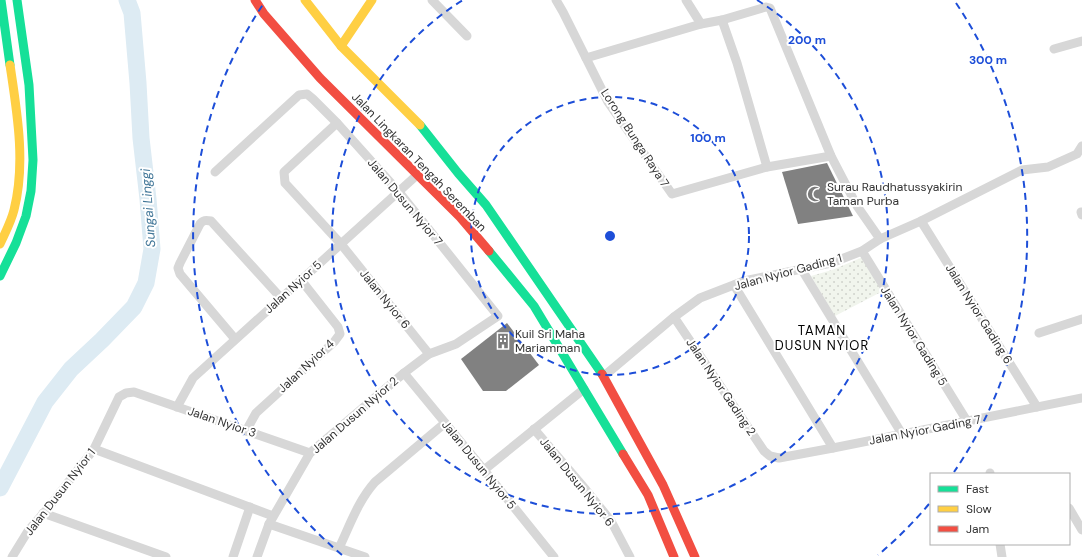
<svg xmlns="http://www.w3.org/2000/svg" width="1082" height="557" font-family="'DM Sans',sans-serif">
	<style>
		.park { fill: url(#park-dots) }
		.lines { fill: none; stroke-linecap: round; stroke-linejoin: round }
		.river { stroke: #ddebf3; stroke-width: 17 }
		.building { fill: #818181 }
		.street { stroke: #d7d7d7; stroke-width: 9 }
		.fast { stroke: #16e098; stroke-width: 9 }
		.slow { stroke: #ffcf43; stroke-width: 9 }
		.jam { stroke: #f24e42; stroke-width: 9 }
		.ring { fill: none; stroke: #1d4ed8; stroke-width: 2; stroke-dasharray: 7 5 }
		.labels { text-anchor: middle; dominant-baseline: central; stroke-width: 4; stroke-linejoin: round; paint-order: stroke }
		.street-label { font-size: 12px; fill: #333; stroke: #fff }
		.poi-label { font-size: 12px; fill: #333; stroke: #fff; text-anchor: start }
		.water-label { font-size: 13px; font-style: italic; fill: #3f7597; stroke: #fff }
		.neighbourhood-label { font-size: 13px; letter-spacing: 1px; fill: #000; stroke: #fff }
		.centre { fill: #1d4ed8; stroke: #fff; stroke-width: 2 }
		.ring-label { font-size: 12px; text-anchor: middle; font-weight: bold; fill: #1d4ed8; stroke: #fff; stroke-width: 4; stroke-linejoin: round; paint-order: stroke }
	</style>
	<defs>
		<pattern id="park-dots" width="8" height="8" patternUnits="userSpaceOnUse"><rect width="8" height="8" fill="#f1f5ed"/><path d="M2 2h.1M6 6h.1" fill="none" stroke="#cfd2cc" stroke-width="1.8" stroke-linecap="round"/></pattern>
	</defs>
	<rect width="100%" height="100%" fill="#fff"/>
	<polygon class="park" points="863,257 883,291 835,316 811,276 832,270"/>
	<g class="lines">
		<polyline class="river" points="0,488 45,402 71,369 102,340 134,307 146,283 152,249 148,199 141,138 138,83 132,13 127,0"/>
	</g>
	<g class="building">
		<polygon points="827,163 853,216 798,224 782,172"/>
		<polygon points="507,323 539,365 506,391 483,391 461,359"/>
	</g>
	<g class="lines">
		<g class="street">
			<polyline points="432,0 467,36"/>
			<polyline points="556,0 563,12 608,102 672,194 767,167 831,156"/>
			<polyline points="686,0 701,24"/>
			<polyline points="722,20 737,63 767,167"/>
			<polyline points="1054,49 1082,41"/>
			<polyline points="586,58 701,24 722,20 766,7 770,8 831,156 857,206 880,239"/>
			<polyline points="337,123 284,172 285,183 341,244 429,354"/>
			<polyline points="215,172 299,95 307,94 313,99 337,123 399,192 498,316 456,344 429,354 404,373 310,453 269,524 257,557"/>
			<polyline points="1082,212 1081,212 1082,215"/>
			<polyline points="921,221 1037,407"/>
			<polyline points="862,251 967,421"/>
			<polyline points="802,270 902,434"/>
			<polyline points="734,285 833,448"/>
			<polyline points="674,317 764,451 770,456 779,458 833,448 1082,398"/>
			<polyline points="1039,333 1082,319"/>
			<path d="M235 339 180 274 178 268 180 263 200 224C203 220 206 220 211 221L281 298"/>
			<polyline points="404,373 484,470 554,557"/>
			<polyline points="604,376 674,317 700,298 744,281 831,263 862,251 880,239 921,221 1022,170 1048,167 1077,154 1082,146"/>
			<polyline points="177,407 193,378 417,175"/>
			<polyline points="534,429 586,490 611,521 630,557"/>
			<polyline points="246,431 256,413 334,342 340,334 338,327 301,280"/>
			<polyline points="94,449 273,516"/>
			<polyline points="484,470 584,389"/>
			<polyline points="990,473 990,474"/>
			<polyline points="1069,508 1082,530"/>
			<polyline points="43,513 166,557"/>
			<polyline points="269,524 365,557"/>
			<polyline points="1000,544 1002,557"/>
			<path d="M339 548C350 525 358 501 375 482L445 423"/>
			<polyline points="12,557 28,531 49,507 94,449 119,397 126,393 134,392 310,453"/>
			<polyline points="233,557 250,507"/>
		</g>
		<g class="fast">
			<polyline points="1,0 10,65"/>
			<polyline points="420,125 458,173 486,205 602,374"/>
			<polyline points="489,251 534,306 623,454"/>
			<polyline points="0,276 16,243 26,216 31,191 33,160 29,85 17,0"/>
		</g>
		<g class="slow">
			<polyline points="305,0 341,46 420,125"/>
			<polyline points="341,46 372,0"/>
			<path d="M0 244C5 233 11 222 14 210 26 163 17 112 10 65"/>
		</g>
		<g class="jam">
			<polyline points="255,0 264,14 320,78 460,217 489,251"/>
			<polyline points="602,374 663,485 695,557"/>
			<polyline points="623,454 648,495 674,557"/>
		</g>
	</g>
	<g class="ring">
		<circle cx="610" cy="236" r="139"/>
		<path d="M757 0A278 278 0 1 1 463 0"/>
		<path d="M929 504A417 417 0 0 1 878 555M342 555A417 417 0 0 1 264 3M956 3A417 417 0 0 1 954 472"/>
	</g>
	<defs>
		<g id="mosque-bare" transform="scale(1.2)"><path d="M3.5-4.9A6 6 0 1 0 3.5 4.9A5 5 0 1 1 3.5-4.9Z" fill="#7a7a7a" stroke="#fff" stroke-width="2.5" paint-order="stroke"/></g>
		<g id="building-bare" transform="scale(1.2)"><path d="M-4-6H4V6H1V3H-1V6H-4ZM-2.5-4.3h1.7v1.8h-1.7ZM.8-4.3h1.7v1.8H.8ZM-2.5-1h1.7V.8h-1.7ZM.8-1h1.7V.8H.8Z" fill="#7a7a7a" stroke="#fff" stroke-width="2.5" paint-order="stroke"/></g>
	</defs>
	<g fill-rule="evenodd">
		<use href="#mosque-bare" x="815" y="194"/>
		<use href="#building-bare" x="503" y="341"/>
	</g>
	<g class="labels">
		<g class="street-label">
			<text transform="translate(635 138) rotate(57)">Lorong Bunga Raya 7</text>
			<text transform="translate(419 162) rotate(46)">Jalan Lingkaran Tengah Seremban</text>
			<text transform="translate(405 202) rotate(50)">Jalan Dusun Nyior 7</text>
			<text transform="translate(788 272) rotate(-15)">Jalan Nyior Gading 1</text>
			<text transform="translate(293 287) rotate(-42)">Jalan Nyior 5</text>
			<text transform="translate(385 299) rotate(51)">Jalan Nyior 6</text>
			<text transform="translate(979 314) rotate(58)">Jalan Nyior Gading 6</text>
			<text transform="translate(914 336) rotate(58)">Jalan Nyior Gading 5</text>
			<text transform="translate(306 366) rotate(-43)">Jalan Nyior 4</text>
			<text transform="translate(721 387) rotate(56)">Jalan Nyior Gading 2</text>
			<text transform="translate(355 415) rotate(-41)">Jalan Dusun Nyior 2</text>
			<text transform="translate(222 422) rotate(19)">Jalan Nyior 3</text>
			<text transform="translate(925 430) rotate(-11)">Jalan Nyior Gading 7</text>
			<text transform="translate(479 465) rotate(51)">Jalan Dusun Nyior 5</text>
			<text transform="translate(577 482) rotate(51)">Jalan Dusun Nyior 6</text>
			<text transform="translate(60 492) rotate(-52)">Jalan Dusun Nyior 1</text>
		</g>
		<g class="poi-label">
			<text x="827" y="187">Surau Raudhatussyakirin<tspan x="827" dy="14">Taman Purba</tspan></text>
			<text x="515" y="334">Kuil Sri Maha<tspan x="515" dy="14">Mariamman</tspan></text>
		</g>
		<g class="water-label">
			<text transform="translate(148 208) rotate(-94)">Sungai Linggi</text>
		</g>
		<g class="neighbourhood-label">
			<text x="822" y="330">TAMAN<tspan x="822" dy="15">DUSUN NYIOR</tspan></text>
		</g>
	</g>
	<circle cx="610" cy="236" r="6" class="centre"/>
	<g class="ring-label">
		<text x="807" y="44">200 m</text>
		<text x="988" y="64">300 m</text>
		<text x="708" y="142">100 m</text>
	</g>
	<rect x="930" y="473" width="140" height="72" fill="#ffffff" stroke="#adadad"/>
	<rect x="938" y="486" width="20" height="6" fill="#16e098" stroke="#adadad"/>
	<text x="966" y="493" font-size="12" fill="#333333">Fast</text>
	<rect x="938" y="506" width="20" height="6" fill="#ffcf43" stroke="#adadad"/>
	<text x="966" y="513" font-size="12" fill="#333333">Slow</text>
	<rect x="938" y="526" width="20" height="6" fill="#f24e42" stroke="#adadad"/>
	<text x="966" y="533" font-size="12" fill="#333333">Jam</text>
</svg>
